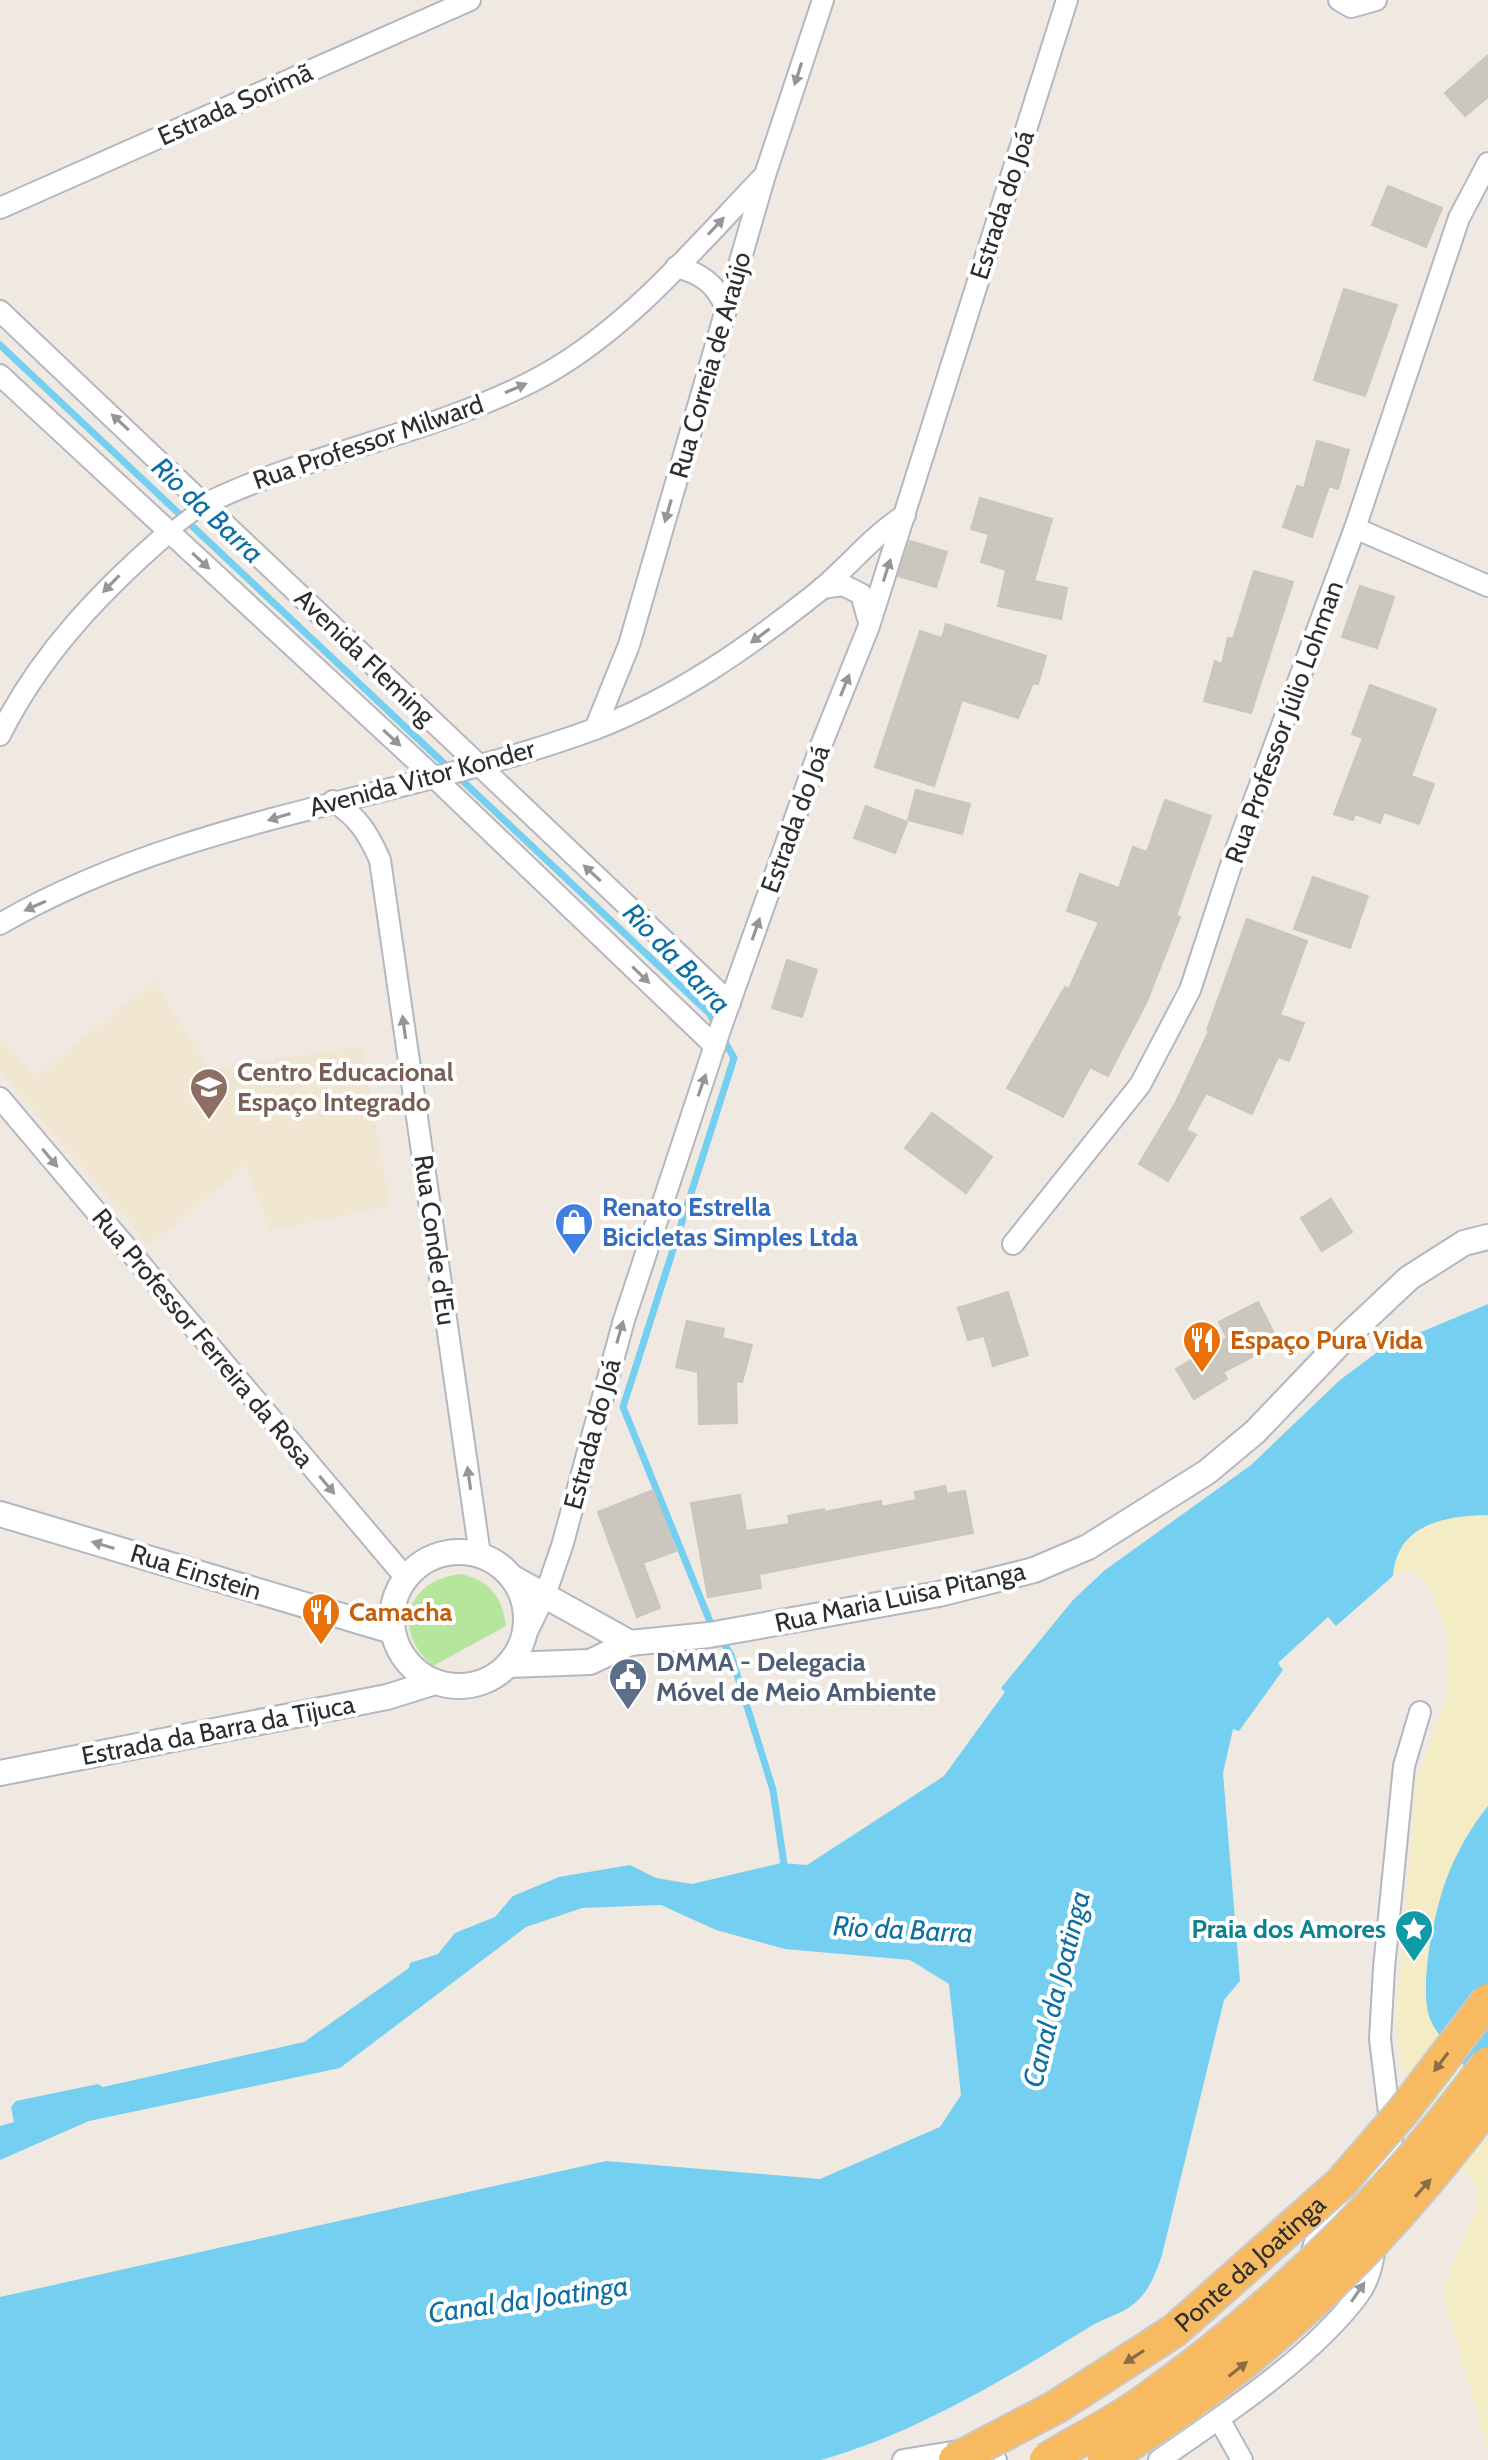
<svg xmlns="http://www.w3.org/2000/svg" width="1488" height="2460" font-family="Cabin,sans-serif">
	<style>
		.education { fill: #f0e6d1 }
		.green { fill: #b6e59e }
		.sand { fill: #f3ecc5 }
		.water { fill: #75cff0 }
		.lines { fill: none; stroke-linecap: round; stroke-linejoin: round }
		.stream { stroke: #75cff0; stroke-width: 7 }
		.building { fill: #cbc7bf; stroke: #cbc5ba; stroke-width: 2 }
		.pedestrian-casing { stroke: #b4b7c1; stroke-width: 18 }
		.minor-casing { stroke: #b4b7c1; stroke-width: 24 }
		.tertiary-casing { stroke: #b4b7c1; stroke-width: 28 }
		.pedestrian { stroke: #fff; stroke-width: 14 }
		.minor { stroke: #fff; stroke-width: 20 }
		.tertiary { stroke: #fff; stroke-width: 24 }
		.trunk-bridge-casing { stroke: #c9c9c9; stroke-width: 36; stroke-linecap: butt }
		.trunk-bridge { stroke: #f8ba60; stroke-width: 32 }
		.oneway { fill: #969696 }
		.oneway2 { fill: #896d44 }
		.labels { text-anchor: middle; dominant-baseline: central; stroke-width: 8; stroke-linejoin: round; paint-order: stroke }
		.street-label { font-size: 26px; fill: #2e2e2e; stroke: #fff }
		.education-label { font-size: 26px; font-weight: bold; fill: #785e54; stroke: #fff; text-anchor: start }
		.shop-label { font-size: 26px; font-weight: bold; fill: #366cbe; stroke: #fff; text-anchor: start }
		.food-label { font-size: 26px; font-weight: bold; fill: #c56008; stroke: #fff; text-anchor: start }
		.service-label { font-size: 26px; font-weight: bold; fill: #4e5e75; stroke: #fff; text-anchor: start }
		.culture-label { font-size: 26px; font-weight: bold; fill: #0d838f; stroke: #fff; text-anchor: end }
		.water-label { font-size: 28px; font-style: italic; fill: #0d6fa3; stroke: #fff }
	</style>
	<rect width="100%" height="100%" fill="#efe9e1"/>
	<polygon class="education" points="154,980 209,1069 362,1046 390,1206 270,1231 245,1166 150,1246 0,1072 0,1037 36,1076"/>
	<path class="green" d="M461 1574C490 1581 502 1596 506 1626L433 1666C391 1630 406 1580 461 1574Z"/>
	<path class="sand" d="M1488 1515V1806L1474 1824 1488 2094V2452L1442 2289 1479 2202 1475 2184 1412 2103 1395 2026 1416 1783 1448 1692 1447 1638 1442 1620 1426 1581 1412 1570 1393 1576C1397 1524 1444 1516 1488 1515Z"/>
	<g class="water">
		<path d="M1488 1304V1515C1444 1516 1397 1524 1393 1576L1336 1626 1328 1617 1278 1663 1283 1670 1239 1731 1233 1729 1223 1773 1240 1981 1224 2000 1162 2255C1155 2275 1149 2293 1131 2306 1119 2315 1101 2319 1088 2328 1005 2379 916 2433 821 2460H0V2297L606 2161 820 2179 940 2127 961 2095 949 1984 910 1960 785 1949 716 1930 661 1905 582 1908 526 1927 340 2068 89 2121 0 2160V2126L14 2122 11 2107 16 2101 98 2084 103 2087 304 2042 409 1968 410 1963 438 1954 455 1933 495 1917 513 1896 559 1877 630 1865 656 1878 692 1884 781 1863 807 1865 944 1776 1005 1692 1001 1688 1073 1600 1105 1570 1251 1465 1340 1380 1383 1348Z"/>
		<path d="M1488 1806V2094C1472 2073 1442 2044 1431 2021 1417 1991 1435 1906 1448 1875 1457 1851 1472 1826 1488 1806Z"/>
	</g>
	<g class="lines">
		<g class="stream">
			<polyline points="0,345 710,1014 716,1027"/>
			<polyline points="722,1037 734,1058 623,1407 711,1624 731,1655 773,1790 785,1871"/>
		</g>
	</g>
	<g class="building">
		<polygon points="1488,55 1488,97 1465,116 1445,93"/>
		<polygon points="1388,186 1442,208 1426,247 1372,225"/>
		<polygon points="1344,289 1397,305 1365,396 1314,380"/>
		<polygon points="1317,441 1349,450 1338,489 1329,486 1312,537 1283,527 1297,486 1304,488"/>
		<polygon points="980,498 1052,519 1034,581 1067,588 1061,619 998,606 1006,570 981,562 989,534 971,529"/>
		<polygon points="910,541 947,552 936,587 898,576"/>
		<polygon points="1254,571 1293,582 1251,713 1204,701 1215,661 1222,664 1228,638 1233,639"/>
		<polygon points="1360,586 1394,597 1377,648 1342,637"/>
		<polygon points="946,624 1046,656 1038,684 1033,683 1018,718 962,700 934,786 875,767 920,631 942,638"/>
		<polygon points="1370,685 1436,709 1411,776 1434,784 1419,824 1384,812 1380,823 1355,814 1353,820 1334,814 1363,738 1352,734"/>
		<polygon points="916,790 970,804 962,834 908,820"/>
		<polygon points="1165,800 1211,816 1176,916 1180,917 1147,1001 1108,1076 1090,1067 1063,1117 1007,1088 1065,987 1069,989 1099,922 1067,911 1080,874 1119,888 1133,847 1147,852"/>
		<polygon points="866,806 907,822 895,853 854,838"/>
		<polygon points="1313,877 1368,896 1350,948 1294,929"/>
		<polygon points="1247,919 1307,941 1280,1015 1304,1023 1289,1061 1278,1057 1252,1114 1206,1093 1186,1130 1196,1135 1168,1181 1139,1164 1176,1102 1209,1031 1207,1030"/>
		<polygon points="787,960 817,970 802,1017 772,1008"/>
		<polygon points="932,1113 992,1157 966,1193 905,1148"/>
		<polygon points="1331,1199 1352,1232 1322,1251 1301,1218"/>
		<polygon points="1008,1292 1028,1355 993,1366 984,1336 968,1340 958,1308"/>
		<polygon points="1258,1302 1279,1343 1223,1372 1227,1379 1194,1399 1176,1369 1227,1338 1219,1322"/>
		<polygon points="687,1321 724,1329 722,1338 752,1345 742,1382 736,1381 737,1423 699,1424 698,1372 676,1367"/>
		<polygon points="945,1486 947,1494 965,1491 973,1533 759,1574 761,1588 708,1597 691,1503 740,1495 746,1531 790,1524 788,1516 824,1509 824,1512 881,1501 882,1507 916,1500 915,1492"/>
		<polygon points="653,1490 676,1551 643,1563 660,1608 637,1617 598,1512"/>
	</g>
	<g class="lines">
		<g class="pedestrian-casing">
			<polyline id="pedestrian" points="169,532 207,503"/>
		</g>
		<g class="minor-casing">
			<g id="minor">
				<polyline points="1339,0 1351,7 1376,0"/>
				<polyline points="0,208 470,0"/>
				<path d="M676 267C701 273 716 284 726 308"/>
				<polyline points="0,311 730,1003"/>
				<polyline points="0,375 436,779 715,1046"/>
				<path d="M207 503C311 453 428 434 531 382 622 336 692 251 762 178"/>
				<polyline points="1355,528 1488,586"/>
				<polyline points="822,588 843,585 861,594 869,622"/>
				<polyline points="595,729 629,645 765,175 823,0"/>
				<path d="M0 735C40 654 102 590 169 532"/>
				<path d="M333 801C358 817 368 833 380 860L480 1555"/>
				<path d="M0 924C182 818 397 801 592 730 675 699 750 646 819 591 849 566 872 536 905 515"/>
				<polyline points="0,1098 406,1578"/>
				<polyline points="1013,1244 1140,1085 1190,990 1237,847 1355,528 1459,218 1488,163"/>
				<polyline points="524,1638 545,1595 562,1546 624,1320 721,1027 820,748 869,626 1067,0"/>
				<polyline points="1385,2187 1392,2137 1380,2039 1384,1968 1404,1766 1420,1712"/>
				<path d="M1310 2265C1315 2216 1348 2191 1388 2166"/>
				<polyline points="1219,2419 1242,2460"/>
				<polyline points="903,2460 958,2451 996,2460"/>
				<path d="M1159 2460C1223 2416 1313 2357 1359 2294 1370 2279 1373 2260 1376 2242"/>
			</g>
		</g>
		<g class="tertiary-casing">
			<g id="tertiary">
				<polyline points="0,1514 392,1631"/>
				<circle cx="459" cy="1619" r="67"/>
				<polyline points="513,1578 630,1643"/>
				<polyline points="508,1665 590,1662 630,1643 709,1635 939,1594 1034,1570 1088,1547 1207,1472 1255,1432 1342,1341 1409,1278 1464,1243 1488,1237"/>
				<polyline points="0,1773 387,1697 435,1682"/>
			</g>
		</g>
		<use href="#pedestrian" class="pedestrian"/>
		<use href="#minor" class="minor"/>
		<use href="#tertiary" class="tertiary"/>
		<g class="trunk-bridge-casing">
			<g id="trunk-bridge">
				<path id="s1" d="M955 2460 1056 2407 1174 2331 1341 2183 1404 2110 1488 2000"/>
				<path d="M1046 2460C1079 2440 1114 2423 1146 2400 1278 2306 1392 2194 1488 2063"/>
				<path d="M1104 2460C1258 2369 1382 2247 1488 2104"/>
			</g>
		</g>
		<use href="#trunk-bridge" class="trunk-bridge"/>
	</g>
	<defs><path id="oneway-solid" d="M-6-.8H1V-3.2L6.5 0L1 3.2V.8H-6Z" transform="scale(2)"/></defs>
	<g class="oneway">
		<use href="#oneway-solid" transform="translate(798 74) rotate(108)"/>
		<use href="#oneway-solid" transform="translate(716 226) rotate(-47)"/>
		<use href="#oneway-solid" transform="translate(516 388) rotate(-23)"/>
		<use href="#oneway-solid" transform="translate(120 422) rotate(-137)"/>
		<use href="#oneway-solid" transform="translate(668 511) rotate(106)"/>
		<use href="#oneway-solid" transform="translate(201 561) rotate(43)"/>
		<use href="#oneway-solid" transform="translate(887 570) rotate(-72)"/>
		<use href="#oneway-solid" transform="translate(111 584) rotate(134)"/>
		<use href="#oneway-solid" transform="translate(760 636) rotate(143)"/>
		<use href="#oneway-solid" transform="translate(845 685) rotate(-68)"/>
		<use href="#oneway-solid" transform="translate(392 738) rotate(43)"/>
		<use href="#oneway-solid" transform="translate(279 817) rotate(163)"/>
		<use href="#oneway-solid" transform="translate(592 873) rotate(-137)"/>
		<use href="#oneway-solid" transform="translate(35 906) rotate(156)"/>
		<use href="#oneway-solid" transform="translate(756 929) rotate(-71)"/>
		<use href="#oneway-solid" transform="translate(641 975) rotate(44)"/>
		<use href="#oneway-solid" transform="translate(404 1027) rotate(-98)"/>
		<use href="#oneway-solid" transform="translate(702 1085) rotate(-71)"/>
		<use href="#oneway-solid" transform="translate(50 1158) rotate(50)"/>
		<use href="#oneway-solid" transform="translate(620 1332) rotate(-74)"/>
		<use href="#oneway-solid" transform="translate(469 1478) rotate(-98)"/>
		<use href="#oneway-solid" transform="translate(327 1485) rotate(50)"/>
		<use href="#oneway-solid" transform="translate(103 1545) rotate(-163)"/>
		<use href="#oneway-solid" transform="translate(1358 2292) rotate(-56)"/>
	</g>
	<g class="oneway2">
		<use href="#oneway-solid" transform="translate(1441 2062) rotate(127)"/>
		<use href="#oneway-solid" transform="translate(1423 2188) rotate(-48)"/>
		<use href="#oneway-solid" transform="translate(1134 2357) rotate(147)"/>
		<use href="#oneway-solid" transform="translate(1238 2369) rotate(-38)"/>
	</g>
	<defs>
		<g id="school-pin" transform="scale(2)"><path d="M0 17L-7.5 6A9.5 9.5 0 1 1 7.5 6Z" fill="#8d6e63" stroke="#fff"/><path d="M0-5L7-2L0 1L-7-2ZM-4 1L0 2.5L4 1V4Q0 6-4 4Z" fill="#fff"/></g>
		<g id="shop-pin" transform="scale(2)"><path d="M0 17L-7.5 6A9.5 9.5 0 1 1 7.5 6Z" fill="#3f7fe0" stroke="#fff"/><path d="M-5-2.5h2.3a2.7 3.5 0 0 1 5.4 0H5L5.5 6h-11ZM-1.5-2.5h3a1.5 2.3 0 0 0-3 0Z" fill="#fff"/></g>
		<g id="restaurant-pin" transform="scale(2)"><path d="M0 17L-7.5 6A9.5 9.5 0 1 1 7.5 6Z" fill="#e8710a" stroke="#fff"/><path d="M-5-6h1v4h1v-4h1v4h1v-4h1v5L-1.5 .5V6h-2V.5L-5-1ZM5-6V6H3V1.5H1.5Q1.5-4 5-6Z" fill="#fff"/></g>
		<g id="civic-pin" transform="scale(2)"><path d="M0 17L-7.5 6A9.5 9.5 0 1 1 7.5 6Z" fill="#5c6f8a" stroke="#fff"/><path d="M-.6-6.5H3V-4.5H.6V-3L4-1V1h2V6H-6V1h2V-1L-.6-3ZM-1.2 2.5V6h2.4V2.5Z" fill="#fff"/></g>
		<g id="sight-pin" transform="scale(2)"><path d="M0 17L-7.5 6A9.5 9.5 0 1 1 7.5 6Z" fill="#0f9aa8" stroke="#fff"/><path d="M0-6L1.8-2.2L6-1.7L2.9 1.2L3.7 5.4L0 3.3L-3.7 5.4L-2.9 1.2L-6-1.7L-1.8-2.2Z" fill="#fff"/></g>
	</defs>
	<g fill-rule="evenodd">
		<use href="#school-pin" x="209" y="1087"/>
		<use href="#shop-pin" x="574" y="1222"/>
		<use href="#restaurant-pin" x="1202" y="1340"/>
		<use href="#restaurant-pin" x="321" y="1612"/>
		<use href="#civic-pin" x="628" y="1677"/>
		<use href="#sight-pin" x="1414" y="1929"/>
	</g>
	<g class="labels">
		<g class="street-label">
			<text transform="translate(235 104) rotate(-24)">Estrada Sorimã</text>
			<text transform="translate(1002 205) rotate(-72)">Estrada do Joá</text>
			<text transform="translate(710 365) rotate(-74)">Rua Correia de Araújo</text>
			<text transform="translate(368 442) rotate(-19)">Rua Professor Milward</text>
			<text transform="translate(365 657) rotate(44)">Avenida Fleming</text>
			<text transform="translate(1284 722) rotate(-70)">Rua Professor Júlio Lohman</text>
			<text transform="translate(422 778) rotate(-15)">Avenida Vitor Konder</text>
			<text transform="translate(795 819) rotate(-70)">Estrada do Joá</text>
			<text transform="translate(435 1240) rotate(82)">Rua Conde d'Eu</text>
			<text transform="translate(203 1338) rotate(50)">Rua Professor Ferreira da Rosa</text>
			<text transform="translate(592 1434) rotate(-75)">Estrada do Joá</text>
			<text transform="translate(196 1572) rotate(17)">Rua Einstein</text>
			<text transform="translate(900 1597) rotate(-12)">Rua Maria Luisa Pitanga</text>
			<text transform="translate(218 1730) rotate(-11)">Estrada da Barra da Tijuca</text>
			<text stroke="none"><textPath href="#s1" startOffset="356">Ponte da Joatinga</textPath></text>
		</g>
		<g class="education-label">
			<text x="237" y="1072">Centro Educacional<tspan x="237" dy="30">Espaço Integrado</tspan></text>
		</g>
		<g class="shop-label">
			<text x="602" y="1207">Renato Estrella<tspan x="602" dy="30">Bicicletas Simples Ltda</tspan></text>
		</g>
		<g class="food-label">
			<text x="1230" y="1340">Espaço Pura Vida</text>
			<text x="349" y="1612">Camacha</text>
		</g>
		<g class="service-label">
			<text x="656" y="1662">DMMA - Delegacia<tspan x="656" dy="30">Móvel de Meio Ambiente</tspan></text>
		</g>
		<g class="culture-label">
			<text x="1386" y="1929">Praia dos Amores</text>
		</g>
		<g class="water-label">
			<text transform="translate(208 510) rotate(43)">Rio da Barra</text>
			<text transform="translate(677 958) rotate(46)">Rio da Barra</text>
			<text transform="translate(903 1929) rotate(3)">Rio da Barra</text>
			<text transform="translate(1056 1989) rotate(-76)">Canal da Joatinga</text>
			<text transform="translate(528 2299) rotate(-8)">Canal da Joatinga</text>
		</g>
	</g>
</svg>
